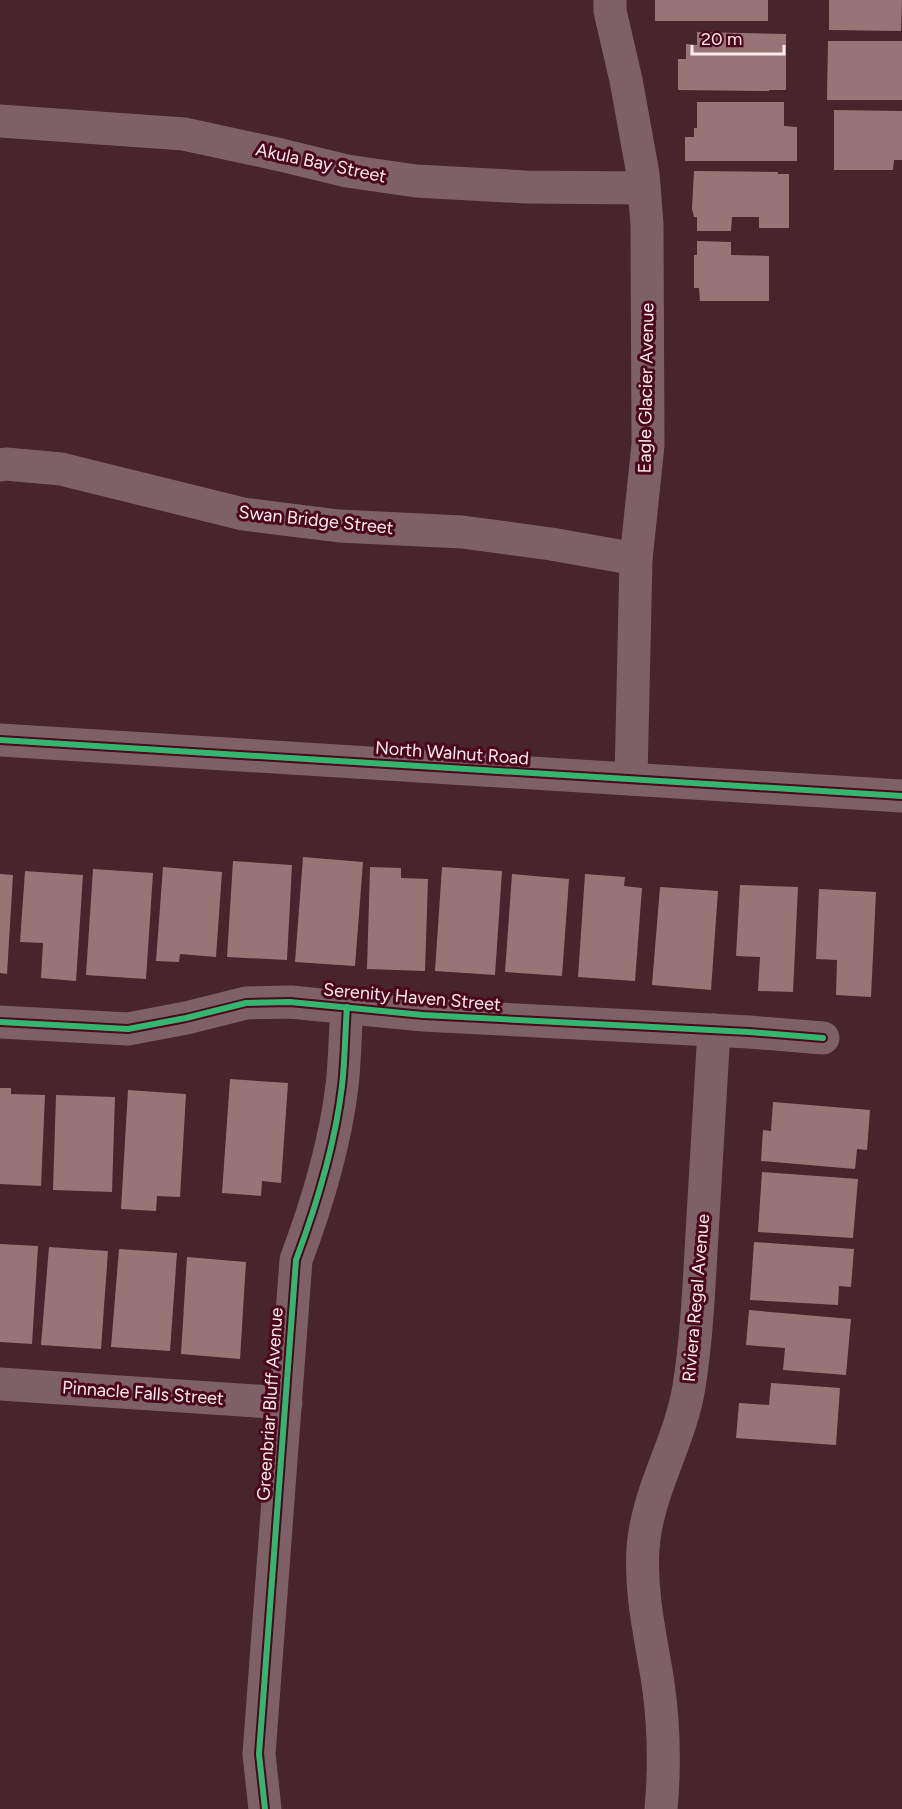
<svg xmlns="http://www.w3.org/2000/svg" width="902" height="1809" font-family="Figtree,sans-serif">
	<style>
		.building { fill: #977576 }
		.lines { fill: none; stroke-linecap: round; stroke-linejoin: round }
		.minor { stroke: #7e6167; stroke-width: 33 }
		.tertiary { stroke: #7e6167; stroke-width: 33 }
		.cycleway-casing { stroke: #4b081c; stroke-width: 10 }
		.cycleway { stroke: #33b770; stroke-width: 6 }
		.labels { text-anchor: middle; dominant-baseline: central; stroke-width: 6; stroke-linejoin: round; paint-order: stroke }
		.street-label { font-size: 18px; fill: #fdebed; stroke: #4b081c }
	</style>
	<rect width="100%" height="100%" fill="#48242d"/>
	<g class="building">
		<rect x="655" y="0" width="113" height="21"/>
		<polygon points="829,0 902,0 901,31 829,30"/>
		<polygon points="697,32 786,34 786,90 769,90 769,91 678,90 678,59 686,59 686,44 697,45"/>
		<polygon points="828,41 902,41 902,100 827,100"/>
		<polygon points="697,102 784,102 784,126 797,127 797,161 685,161 685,137 694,137 694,128 697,128"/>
		<polygon points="834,110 902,111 902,160 894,160 893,170 834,170"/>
		<polygon points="694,171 778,172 778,174 789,174 789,228 759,228 759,217 732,217 731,231 697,231 697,217 694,217 692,209"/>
		<polygon points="697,241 731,242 731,255 769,256 769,301 700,301 699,288 694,288 694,255 697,255"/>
		<polygon points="303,857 363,862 355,966 295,962"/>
		<polygon points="233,861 292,865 287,960 227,957"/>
		<polygon points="163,867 222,872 216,957 180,954 179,962 156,961"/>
		<polygon points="370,867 401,868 401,878 428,879 425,971 367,969"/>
		<polygon points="442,867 502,871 495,975 435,971"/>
		<polygon points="93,869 153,873 146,979 86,975"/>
		<polygon points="25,871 83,875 76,981 41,978 43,943 20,942"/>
		<polygon points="0,874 13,875 7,974 0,973"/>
		<polygon points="512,874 569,879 562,976 505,972"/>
		<polygon points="585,874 625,877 624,886 642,888 635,981 578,977"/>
		<polygon points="740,885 798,887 793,992 758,991 760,957 736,956"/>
		<polygon points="660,887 718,891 711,990 652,985"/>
		<polygon points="819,889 876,892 871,997 836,995 837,960 816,959"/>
		<polygon points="230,1079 288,1083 281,1183 262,1181 261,1196 222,1193"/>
		<polygon points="0,1088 11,1088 11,1094 45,1095 41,1186 0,1184"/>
		<polygon points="128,1090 186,1094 180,1197 157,1196 156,1211 121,1209"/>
		<polygon points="56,1095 115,1097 112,1192 53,1190"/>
		<polygon points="773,1102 870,1110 867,1150 857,1149 855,1169 761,1161 763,1130 771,1131"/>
		<polygon points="762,1172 858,1179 853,1238 758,1232"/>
		<polygon points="754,1242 854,1249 851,1287 839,1286 838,1305 750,1300"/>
		<polygon points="0,1244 38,1246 32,1344 0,1342"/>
		<polygon points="49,1247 108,1251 101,1349 41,1345"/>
		<polygon points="119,1249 177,1253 170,1351 111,1347"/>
		<polygon points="187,1257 246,1262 240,1359 181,1354"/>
		<polygon points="749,1310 851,1319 846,1375 783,1370 785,1348 746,1345"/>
		<polygon points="771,1383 840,1388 836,1445 736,1438 739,1403 769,1405"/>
	</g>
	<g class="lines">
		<g class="minor">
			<polyline points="610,0 610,11 626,80 643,174 647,224 648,445 636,559 631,779"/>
			<polyline points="0,121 184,134 281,155 347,171 416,181 526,187 644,188"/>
			<polyline points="0,465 6,464 61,469 243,514 339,526 462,532 551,544 636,559"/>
			<polyline points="0,1022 128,1029 186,1018 246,1003 290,1002 423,1015 749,1032 823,1038"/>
			<polyline points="0,1384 286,1403"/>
			<path d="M265 1809 259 1754 296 1260C317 1204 335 1145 342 1086 345 1060 345 1033 347 1007"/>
			<path d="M661 1809C665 1766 664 1725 658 1683 651 1638 640 1594 643 1548 647 1492 680 1442 689 1387 697 1336 699 1285 702 1234 706 1166 710 1098 714 1030"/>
		</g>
		<polyline class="tertiary" points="0,740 902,796"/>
		<g class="cycleway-casing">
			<g id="cycleway">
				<polyline points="0,740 902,796"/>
				<polyline points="0,1022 128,1029 186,1018 246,1003 290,1002 423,1015 749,1032 823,1038"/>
				<path d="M265 1809 259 1754 296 1260C317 1204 335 1145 342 1086 345 1060 345 1033 347 1007"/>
			</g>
		</g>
		<use href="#cycleway" class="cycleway"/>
	</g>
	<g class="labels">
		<g class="street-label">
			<text transform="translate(321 163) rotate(12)">Akula Bay Street</text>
			<text transform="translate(646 388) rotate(-89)">Eagle Glacier Avenue</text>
			<text transform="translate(316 520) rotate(6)">Swan Bridge Street</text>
			<text transform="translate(452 753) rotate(4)">North Walnut Road</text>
			<text transform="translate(412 997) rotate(5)">Serenity Haven Street</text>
			<text transform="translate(696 1298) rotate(-85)">Riviera Regal Avenue</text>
			<text transform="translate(143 1393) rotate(4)">Pinnacle Falls Street</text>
			<text transform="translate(270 1404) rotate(-86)">Greenbriar Bluff Avenue</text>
		</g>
	</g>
	<path d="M692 45v9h92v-9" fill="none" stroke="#fdebed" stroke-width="3"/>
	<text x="701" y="45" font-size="18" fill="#fdebed" stroke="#4b081c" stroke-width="4.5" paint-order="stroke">20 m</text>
</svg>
